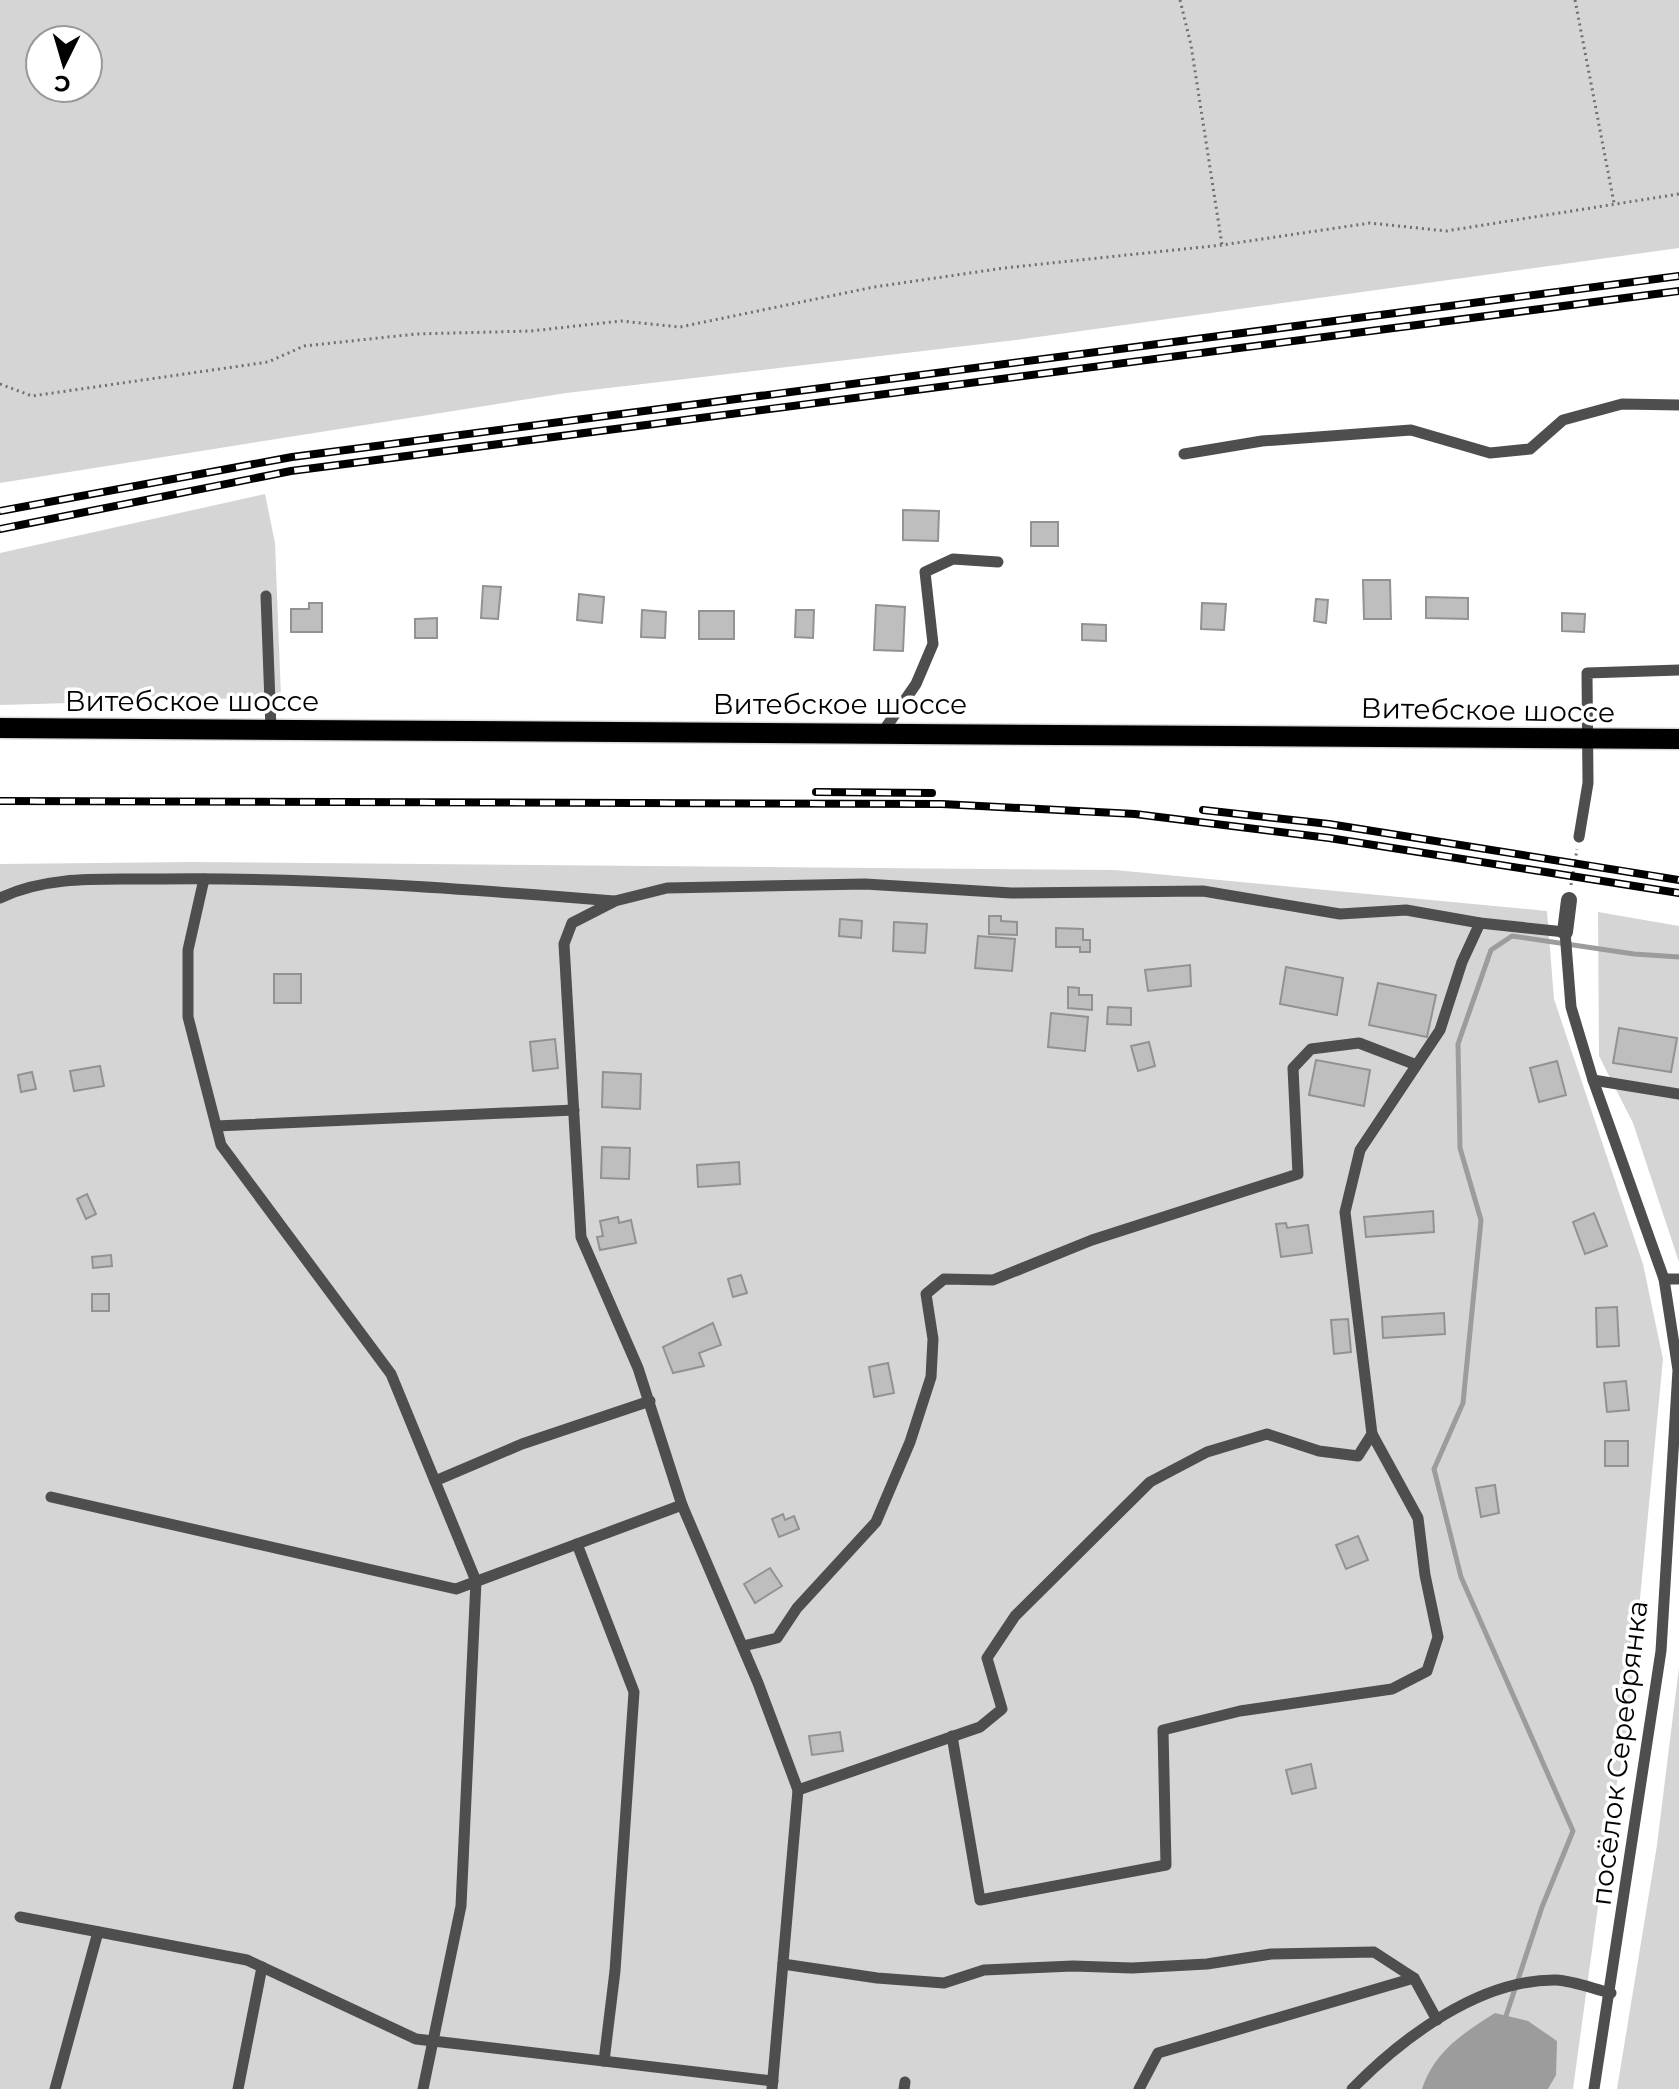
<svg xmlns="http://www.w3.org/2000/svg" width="1679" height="2089" font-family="Montserrat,sans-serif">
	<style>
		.green { fill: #d5d5d5; fill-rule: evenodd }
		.water { fill: #9c9c9c }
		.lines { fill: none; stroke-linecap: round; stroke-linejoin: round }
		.stream { stroke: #9c9c9c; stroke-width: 5 }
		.building { fill: #bebebe; stroke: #929292; stroke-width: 2 }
		.primary-casing { stroke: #dbdbdb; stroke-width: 23 }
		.path { stroke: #707070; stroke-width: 3; stroke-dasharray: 2 4; stroke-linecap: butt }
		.service { stroke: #4e4e4e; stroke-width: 11 }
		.minor { stroke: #4e4e4e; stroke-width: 16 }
		.primary { stroke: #000; stroke-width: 20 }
		.rail-casing { stroke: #000; stroke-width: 8 }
		.rail { stroke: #fff; stroke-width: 5; stroke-dasharray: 15; stroke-linecap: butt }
		.labels { text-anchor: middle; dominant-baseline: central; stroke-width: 7; stroke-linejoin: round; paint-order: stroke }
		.street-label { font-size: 28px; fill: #000; stroke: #fff }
	</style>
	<rect width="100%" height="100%" fill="#fff"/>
	<g class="green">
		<path d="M0 0H1679V248L1016 340 566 393 0 483ZM40 40H88V88H40Z"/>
		<polygon points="265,494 275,543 281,697 0,705 0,553"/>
		<polygon points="193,862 1115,870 1547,911 1554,999 1643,1264 1663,1359 1626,1744 1612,1804 1573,2089 0,2089 0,864"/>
		<polygon points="1598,912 1679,926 1679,1262 1633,1123 1599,1056"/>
		<polygon points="1679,1667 1679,2089 1617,2089 1657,1845"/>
	</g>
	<path class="water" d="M1495 2013 1528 2021 1557 2041 1556 2075 1548 2089H1422C1435 2051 1462 2034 1495 2013Z"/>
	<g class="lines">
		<polyline class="stream" points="1505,2019 1542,1907 1573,1831 1461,1577 1434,1469 1463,1403 1481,1220 1460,1148 1458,1044 1491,950 1512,936 1634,954 1679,957"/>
	</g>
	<g class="building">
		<polygon points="903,510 939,511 938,541 903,540"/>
		<rect x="1031" y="522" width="27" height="24"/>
		<polygon points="1363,580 1390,580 1391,619 1364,619"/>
		<polygon points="483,586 501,587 498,619 481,618"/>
		<polygon points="579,594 604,597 602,623 577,620"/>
		<polygon points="1426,597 1468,598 1468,619 1426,618"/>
		<polygon points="1316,599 1328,600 1326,623 1314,621"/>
		<polygon points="309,603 322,603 322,632 291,632 291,609 309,609"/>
		<polygon points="1202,603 1226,604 1224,630 1201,629"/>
		<polygon points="876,605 905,607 903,651 874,650"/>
		<polygon points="642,610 666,612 665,638 641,637"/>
		<polygon points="796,610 814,610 813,638 795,637"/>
		<rect x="699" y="611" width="35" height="28"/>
		<polygon points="1562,613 1585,614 1584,632 1562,631"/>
		<polygon points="437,618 437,638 415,638 415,619"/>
		<polygon points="1082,624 1106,625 1106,641 1082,640"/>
		<polygon points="989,916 1001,916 1001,921 1017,922 1017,935 989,934"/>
		<polygon points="840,919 862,921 861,938 839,936"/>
		<polygon points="894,922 927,924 925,953 893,951"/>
		<polygon points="1056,928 1083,929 1083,940 1090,940 1090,952 1080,952 1080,947 1056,947"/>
		<polygon points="978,936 1015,939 1012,971 975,968"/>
		<polygon points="1190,965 1191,986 1148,991 1145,970"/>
		<polygon points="1286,967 1343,978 1337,1015 1280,1004"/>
		<rect x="274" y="974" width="27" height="29"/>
		<polygon points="1378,983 1436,995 1427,1037 1369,1025"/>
		<polygon points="1068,987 1079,988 1079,995 1092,995 1092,1010 1068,1008"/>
		<polygon points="1108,1007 1131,1008 1131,1025 1107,1024"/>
		<polygon points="1051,1013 1088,1017 1085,1051 1048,1047"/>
		<polygon points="1619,1028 1677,1038 1671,1072 1613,1063"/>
		<polygon points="555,1039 558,1068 533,1071 530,1042"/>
		<polygon points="1149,1042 1155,1066 1138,1071 1131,1046"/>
		<polygon points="1316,1060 1370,1070 1364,1106 1309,1095"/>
		<polygon points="1557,1061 1566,1095 1539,1102 1530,1068"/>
		<polygon points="100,1066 104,1086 74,1091 70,1071"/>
		<polygon points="32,1072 36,1089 21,1092 18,1075"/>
		<polygon points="603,1072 641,1074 640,1109 602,1107"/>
		<polygon points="602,1147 630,1148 629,1179 601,1178"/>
		<polygon points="739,1162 740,1184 698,1187 697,1165"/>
		<polygon points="87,1194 96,1214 86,1219 77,1199"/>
		<polygon points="1433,1211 1434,1232 1366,1237 1364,1217"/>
		<polygon points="1594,1213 1607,1246 1585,1254 1573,1222"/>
		<polygon points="618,1217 619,1223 631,1220 636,1243 600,1250 597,1237 603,1236 600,1221"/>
		<polygon points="1286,1223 1287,1228 1308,1225 1312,1253 1281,1257 1276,1224"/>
		<polygon points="111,1255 112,1266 93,1268 92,1257"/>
		<polygon points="741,1275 747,1293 733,1297 728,1279"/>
		<rect x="92" y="1294" width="17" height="17"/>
		<polygon points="1617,1307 1619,1346 1597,1347 1596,1308"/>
		<polygon points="1444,1313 1445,1334 1383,1338 1382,1317"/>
		<polygon points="1348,1319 1351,1352 1334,1354 1331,1320"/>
		<polygon points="713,1323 721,1345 699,1353 704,1366 673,1373 663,1347"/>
		<polygon points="888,1363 894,1393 874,1397 869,1367"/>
		<polygon points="1626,1381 1629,1410 1607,1412 1604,1383"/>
		<rect x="1605" y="1441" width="23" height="25"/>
		<polygon points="1495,1485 1499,1513 1481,1517 1476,1488"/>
		<polygon points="783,1514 785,1520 794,1516 799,1529 779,1537 772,1519"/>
		<polygon points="1358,1536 1368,1560 1346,1569 1336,1545"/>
		<polygon points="770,1568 782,1586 755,1603 744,1584"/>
		<polygon points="840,1732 843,1751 812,1755 809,1736"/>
		<polygon points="1311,1764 1316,1788 1292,1794 1286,1770"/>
	</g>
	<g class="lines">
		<g class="primary-casing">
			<polyline id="primary" points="0,728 1679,739"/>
		</g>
		<g class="path">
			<polyline points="1180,0 1191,45 1222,245"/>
			<polyline points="1575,0 1614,203"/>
			<polyline points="0,384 32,396 268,362 304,346 416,334 531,331 621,321 680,327 874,287 1004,268 1222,245 1370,223 1446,231 1679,194"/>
			<polyline points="1571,885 1577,849"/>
		</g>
		<g class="service">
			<polyline points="1184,454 1262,441 1411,430 1490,453 1530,449 1563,420 1622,404 1679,405"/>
			<polyline points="266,596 271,729"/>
			<polyline points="882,733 916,684 933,644 925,572 953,559 998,562"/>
			<polyline points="1579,837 1588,783 1587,673 1679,670"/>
			<polyline points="204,879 188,950 188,1017 221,1145 391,1374 476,1581 461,1906 423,2089"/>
			<path d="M0 898C50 874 109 880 162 879 314 877 464 889 614 901"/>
			<polyline points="1593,1080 1679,1094"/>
			<polyline points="216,1126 574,1110"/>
			<polyline points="1664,1279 1679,1279"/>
			<polyline points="435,1481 522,1444 650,1401"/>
			<polyline points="51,1497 456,1589 682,1505"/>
			<polyline points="577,1544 634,1692 615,1971 604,2061"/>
			<polyline points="743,1646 777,1638 797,1608 876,1522 910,1442 931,1377 933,1339 926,1294 944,1279 993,1280 1092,1240 1298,1174 1293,1068 1311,1049 1359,1043 1414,1064"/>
			<polyline points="952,1736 980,1900 1166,1865 1163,1730 1240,1711 1392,1689 1427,1671 1438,1637 1425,1575 1418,1518 1372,1434"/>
			<polyline points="798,1790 980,1727 1002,1709 987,1658 1015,1616 1150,1482 1207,1452 1267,1434 1319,1451 1358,1456 1372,1434 1345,1212 1360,1150 1440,1030 1462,962 1480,923"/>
			<polyline points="20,1917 247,1960 416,2039 773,2081"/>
			<polyline points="783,1964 877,1978 944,1983 984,1970 1073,1966 1132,1968 1207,1964 1271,1954 1374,1952 1414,1978 1437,2020"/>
			<polyline points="55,2089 98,1932"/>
			<polyline points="238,2089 262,1967"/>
			<polyline points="772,2089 798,1790 758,1683 682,1505 638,1368 581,1237 564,944 572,923 615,901 667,888 865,884 1011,893 1203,891 1340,914 1406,910 1480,923 1565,932 1571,1007 1593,1080 1664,1279 1678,1370 1661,1651 1594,2089"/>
			<polyline points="904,2089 905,2082"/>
			<polyline points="1139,2089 1158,2053 1414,1978"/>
			<path d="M1352 2089C1403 2037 1480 1979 1556 1980 1574 1981 1594 1989 1611 1993"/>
		</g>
		<polyline class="minor" points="1565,932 1569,900"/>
		<use href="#primary" class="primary"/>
		<g class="rail-casing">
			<g id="rail">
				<polyline points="0,511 292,457 1679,276"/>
				<polyline points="0,529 291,471 1679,291"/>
				<polyline points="816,792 932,793"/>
				<polyline points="0,801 942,804 1135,814 1329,838 1679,893"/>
				<polyline points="1203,810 1329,824 1679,880"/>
			</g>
		</g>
		<use href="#rail" class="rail"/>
	</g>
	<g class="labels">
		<g class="street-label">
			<text x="192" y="701">Витебское шоссе</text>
			<text x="840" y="704">Витебское шоссе</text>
			<text transform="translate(1488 710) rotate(1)">Витебское шоссе</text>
			<text transform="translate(1619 1753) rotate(-83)">посёлок Серебрянка</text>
		</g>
	</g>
	<g transform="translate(64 64) rotate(185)"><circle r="38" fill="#ffffff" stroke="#999999" stroke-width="2"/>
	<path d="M0-6L14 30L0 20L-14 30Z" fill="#000000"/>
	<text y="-12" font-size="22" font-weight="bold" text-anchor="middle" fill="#000000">С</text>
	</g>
</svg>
